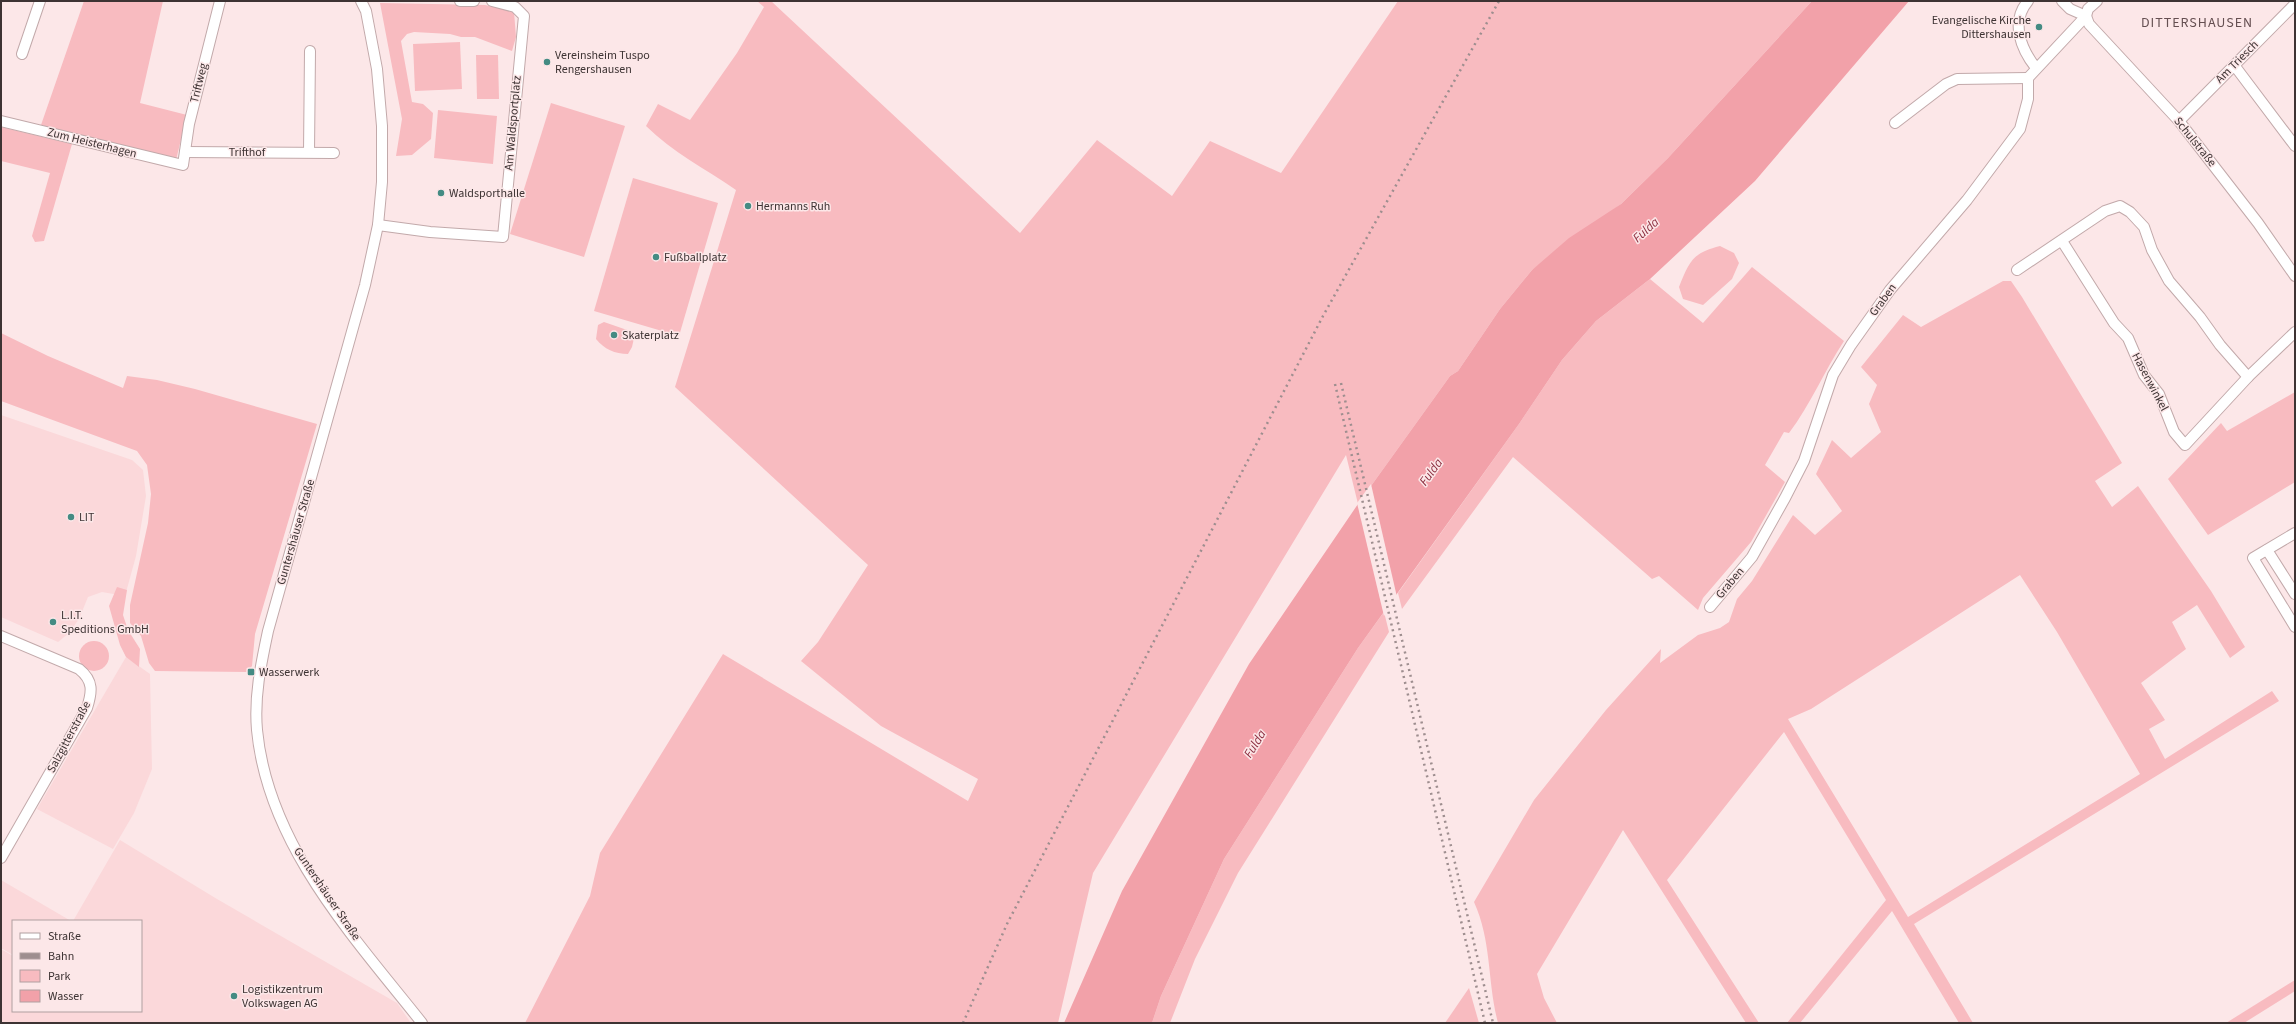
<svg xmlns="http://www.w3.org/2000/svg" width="2296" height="1024" font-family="'Source Sans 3',sans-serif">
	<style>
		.built { fill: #fbd8da }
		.green { fill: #f8bbc0; fill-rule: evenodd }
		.water { fill: #f2a1a9 }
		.pier { fill: #fce7e8 }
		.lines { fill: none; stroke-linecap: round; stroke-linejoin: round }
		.minor-casing { stroke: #c2a9aa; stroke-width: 12 }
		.minor { stroke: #fff; stroke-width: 10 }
		.rail { stroke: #9e8e8f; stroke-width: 2.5; stroke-dasharray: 2 4; stroke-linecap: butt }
		.poi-dot { fill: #448b83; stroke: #fce7e8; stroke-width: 1.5 }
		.labels { text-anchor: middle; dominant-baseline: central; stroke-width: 3; stroke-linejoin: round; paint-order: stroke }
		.poi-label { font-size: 12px; fill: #3d3333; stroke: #fce7e8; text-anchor: start }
		.street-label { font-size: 12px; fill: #3d3333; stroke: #fce7e8 }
		.water-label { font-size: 13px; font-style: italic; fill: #8c2f40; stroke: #fce7e8 }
		.quarter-label { font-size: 14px; letter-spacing: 1px; fill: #654f51; stroke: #fce7e8 }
	</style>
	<rect width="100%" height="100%" fill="#fce7e8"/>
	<g class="built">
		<polygon points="1,415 132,460 143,470 146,496 136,556 125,596 102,592 88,597 79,619 69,633 58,642 1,617"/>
		<polygon points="126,657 150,674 152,769 134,813 113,849 37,809"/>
		<polygon points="120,840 217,899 397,1003 411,1023 1,1023 1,949 13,956 13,1011 141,1011 141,921 73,921"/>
		<polygon points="1,880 71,921 13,921 13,955 1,948"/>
	</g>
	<g class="green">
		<polygon points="84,1 163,1 140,103 187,115 176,160 41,125"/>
		<path d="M757 1H771L1020 233 1097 140 1172 196 1210 141 1281 173 1398 1H1812L1668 158 1621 204 1532 270 1500 309 1458 371 1450 376 1358 504 1346 455 1093 873 1058 1023H525L590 896 600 853 723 654 968 801 978 779 881 726 801 661 818 642 868 565 675 387 736 190C706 169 672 152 646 126L658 104 690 120 737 53 764 7Z"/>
		<polygon points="380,3 485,5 514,12 516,37 512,51 475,37 461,37 450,34 414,32 407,34 401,41 412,102 423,104 433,113 431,139 412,155 396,156 402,119"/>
		<polygon points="460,42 462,89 415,91 413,44"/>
		<polygon points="476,55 498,55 499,99 477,99"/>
		<polygon points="551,103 625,126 584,257 510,234"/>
		<polygon points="438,110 497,116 493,164 434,158"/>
		<polygon points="1,127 72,144 44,241 35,242 32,236 50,173 1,161"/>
		<polygon points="633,178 718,203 679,336 594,311"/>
		<path d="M1720 246 1734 253 1739 263 1732 279 1703 305 1683 299 1679 287C1689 262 1692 253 1720 246Z"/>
		<path d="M1752 267 1844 341C1824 371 1811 404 1789 433L1784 432 1765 465 1785 482 1751 542 1703 598 1698 610 1659 576 1652 579 1513 457 1402 609 1398 593 1519 424 1562 360 1596 321 1650 279 1703 323Z"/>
		<path d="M2003 281H2011L2022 297 2122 463 2095 481 2112 507 2138 486 2211 591 2245 647 2230 658 2197 605 2172 622 2186 649 2141 683 2165 720 2149 729 2165 759 2272 691 2279 701 1914 924 1973 1023H1959L1892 911 1800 1023H1787L1886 900 1784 732 1667 880 1759 1023H1746L1623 830 1537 974 1544 998 1557 1023H1498C1487 981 1492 942 1474 902L1534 800 1606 710 1661 649 1660 663 1698 635 1720 628 1729 622 1737 599 1752 581 1793 515 1815 535 1842 511 1816 474 1832 440 1851 458 1881 432 1869 404 1877 385 1861 367 1903 315 1921 327ZM2020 575 2057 632 2140 774 1908 917 1788 719 1811 709Z"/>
		<path d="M604 322 630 331 634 338 632 347 628 354C615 354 604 349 596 339L598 325Z"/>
		<polygon points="1,333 48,356 123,388 127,376 157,380 195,389 317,424 255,634 252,666 247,672 155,671 149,663 141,636 130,623 130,605 148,523 151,494 147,465 137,451 1,401"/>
		<polygon points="2295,392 2295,482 2208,535 2168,479 2221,423 2227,431"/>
		<polygon points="117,587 127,590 123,615 128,630 140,649 139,667 126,657 120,645 109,606"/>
		<polygon points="1384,612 1389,632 1238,873 1195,959 1170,1023 1152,1023 1161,996 1224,859 1358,648"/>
		<circle cx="94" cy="656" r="15"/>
		<polygon points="2295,980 2295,991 2244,1023 2226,1023"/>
		<polygon points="1469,988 1479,1023 1445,1023"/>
	</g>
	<polygon class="water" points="1812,1 1909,1 1755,181 1650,279 1596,321 1562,360 1519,424 1358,648 1224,859 1161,996 1152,1023 1064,1023 1122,891 1249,664 1358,504 1450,376 1458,371 1500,309 1532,270 1569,238 1621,204 1668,158"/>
	<polygon class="pier" points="1371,484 1397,597 1384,616 1357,503"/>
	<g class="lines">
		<g class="minor-casing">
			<g id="minor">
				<path d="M361 1 366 11 377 69 382 126V182L378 225 365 285 268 631C261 664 254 696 257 730 268 845 353 936 422 1023"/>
				<polyline points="460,1 474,1"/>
				<path d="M2028 1C2010 22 2021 49 2036 68"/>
				<polyline points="2062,1 2070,9 2086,16"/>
				<polyline points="2086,16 2089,24 2179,121 2258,223 2295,276"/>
				<polyline points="22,54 40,1"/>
				<polyline points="2234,65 2295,146"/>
				<polyline points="1,121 183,165 189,124 220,1"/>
				<polyline points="2179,121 2295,4"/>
				<polyline points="1895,123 1946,84 1957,79 2028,78"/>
				<polyline points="185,152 334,153"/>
				<polyline points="309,152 310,51"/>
				<polyline points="378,225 430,232 503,237 524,16 515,7 492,1"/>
				<polyline points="2062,241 2114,323 2128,338 2144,375 2159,394 2174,432 2185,445 2248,377 2295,332"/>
				<polyline points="2017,270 2105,211 2120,206 2130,212 2144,227 2152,250 2169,281 2200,317 2220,345 2248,377"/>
				<polyline points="2295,533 2253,558 2295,627"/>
				<polyline points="2267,550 2295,594"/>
				<polyline points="1710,607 1752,557 1785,498 1804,461 1833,375 1851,345 1890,290 1967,200 2020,129 2028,99 2028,78 2086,16 2088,9 2097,1"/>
				<path d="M1 636 79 669C94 681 92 692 87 708L1 858"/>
			</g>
		</g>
		<use href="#minor" class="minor"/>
		<g class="rail">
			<polyline points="1341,383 1493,1023"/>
			<polyline points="1335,384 1485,1023"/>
			<polyline points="963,1023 1007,924 1323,316 1499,1"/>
		</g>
	</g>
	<g class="poi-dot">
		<circle cx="2039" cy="27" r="4"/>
		<circle cx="547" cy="62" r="4"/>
		<circle cx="441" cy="193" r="4"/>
		<circle cx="748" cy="206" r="4"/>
		<circle cx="656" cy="257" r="4"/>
		<circle cx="614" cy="335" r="4"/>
		<circle cx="71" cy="517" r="4"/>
		<circle cx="53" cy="622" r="4"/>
		<rect x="247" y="668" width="8" height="8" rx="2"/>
		<circle cx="234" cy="996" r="4"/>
	</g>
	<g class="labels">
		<g class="poi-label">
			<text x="2031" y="20" text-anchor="end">Evangelische Kirche<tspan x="2031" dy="14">Dittershausen</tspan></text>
			<text x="555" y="55">Vereinsheim Tuspo<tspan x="555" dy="14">Rengershausen</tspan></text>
			<text x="449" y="193">Waldsporthalle</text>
			<text x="756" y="206">Hermanns Ruh</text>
			<text x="664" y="257">Fußballplatz</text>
			<text x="622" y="335">Skaterplatz</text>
			<text x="79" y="517">LIT</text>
			<text x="61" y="615">L.I.T.<tspan x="61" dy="14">Speditions GmbH</tspan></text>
			<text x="259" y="672">Wasserwerk</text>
			<text x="242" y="989">Logistikzentrum<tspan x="242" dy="14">Volkswagen AG</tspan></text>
		</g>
		<g class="street-label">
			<text transform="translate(2237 62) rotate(-45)">Am Triesch</text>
			<text transform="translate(199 83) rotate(-76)">Triftweg</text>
			<text transform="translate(513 123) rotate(-85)">Am Waldsportplatz</text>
			<text transform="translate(2195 142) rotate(51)">Schulstraße</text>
			<text transform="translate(92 143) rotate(14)">Zum Heisterhagen</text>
			<text x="247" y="152">Trifthof</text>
			<text transform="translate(1883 300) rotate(-54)">Graben</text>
			<text transform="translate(2150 382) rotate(62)">Hasenwinkel</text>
			<text transform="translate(296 532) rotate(-74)">Guntershäuser Straße</text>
			<text transform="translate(1730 583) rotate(-50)">Graben</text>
			<text transform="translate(69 737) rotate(-62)">Salzgitterstraße</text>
			<text transform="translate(327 894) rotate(56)">Guntershäuser Straße</text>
		</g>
		<g class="water-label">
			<text transform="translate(1646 230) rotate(-42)">Fulda</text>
			<text transform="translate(1431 472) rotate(-54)">Fulda</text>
			<text transform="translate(1255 744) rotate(-58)">Fulda</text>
		</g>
		<g class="quarter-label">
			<text x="2197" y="23">DITTERSHAUSEN</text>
		</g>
	</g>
	<rect width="2296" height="1024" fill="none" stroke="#3d3333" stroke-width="4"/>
	<rect x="12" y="920" width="130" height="92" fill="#fce7e8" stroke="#b09fa0"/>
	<rect x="20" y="933" width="20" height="6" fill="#ffffff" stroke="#b09fa0"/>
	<text x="48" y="940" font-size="12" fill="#3d3333">Straße</text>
	<rect x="20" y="953" width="20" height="6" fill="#9e8e8f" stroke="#b09fa0"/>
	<text x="48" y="960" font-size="12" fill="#3d3333">Bahn</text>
	<rect x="20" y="970" width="20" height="12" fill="#f8bbc0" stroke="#b09fa0"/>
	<text x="48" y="980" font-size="12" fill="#3d3333">Park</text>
	<rect x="20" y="990" width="20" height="12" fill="#f2a1a9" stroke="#b09fa0"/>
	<text x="48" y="1000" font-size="12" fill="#3d3333">Wasser</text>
</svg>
